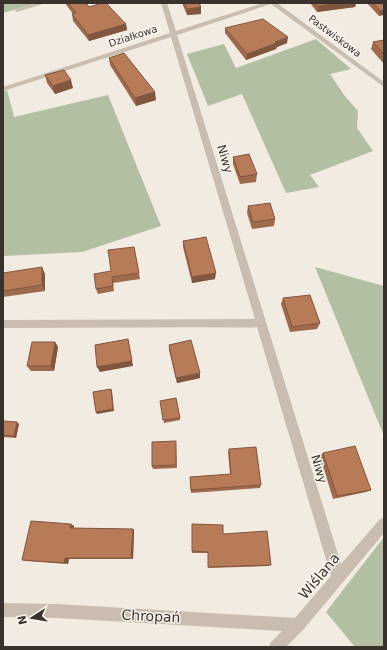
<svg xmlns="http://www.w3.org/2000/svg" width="387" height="650" font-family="'DejaVu Sans',sans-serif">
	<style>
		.green { fill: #b2bfa3 }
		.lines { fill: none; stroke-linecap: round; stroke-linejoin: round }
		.minor { fill: #c8bdae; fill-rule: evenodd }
		.wall { fill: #9e6a4c }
		.shaded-wall { fill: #81563e }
		.building { fill: #b87b58; stroke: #81563e }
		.labels { text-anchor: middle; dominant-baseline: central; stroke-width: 3; stroke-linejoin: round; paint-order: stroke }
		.far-street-label { font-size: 10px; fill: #38312c; stroke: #f9f5ee }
		.street-label { font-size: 12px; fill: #38312c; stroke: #f9f5ee }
		.near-street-label { font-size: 14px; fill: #38312c; stroke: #f9f5ee }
	</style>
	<rect width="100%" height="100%" fill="#f1ebe1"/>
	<g class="green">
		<polygon points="3,3 37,3 3,13"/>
		<polygon points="316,39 351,69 330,74 344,95 358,111 357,128 373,151 310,175 319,187 286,193 242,94 208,106 187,54 224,44 236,68"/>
		<polygon points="7,90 14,117 108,95 161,226 82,252 3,256 3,92"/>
		<polygon points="315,267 384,286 384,436"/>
		<polygon points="384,537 384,647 355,647 326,612"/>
	</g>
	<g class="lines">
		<g class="minor">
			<polygon points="36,3 46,3 17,12 14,10"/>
			<polygon points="161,3 167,3 176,31 263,3 277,3 384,82 384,87 271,4 177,35 341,564 380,519 384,517 384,533 303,630 286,647 269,647 271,642 282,631 57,618 3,617 3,603 57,604 295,618 331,576 257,327 3,328 3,320 255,319 171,37 3,91 3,87 170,33"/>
		</g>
	</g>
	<g class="wall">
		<polygon points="65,3 86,3 89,7 126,24 127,30 89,41 73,21 72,14 73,14"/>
		<polygon points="182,3 199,3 201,7 201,14 187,15"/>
		<polygon points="310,3 356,3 355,7 317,12"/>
		<polygon points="367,3 384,3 379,16"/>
		<polygon points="225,28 287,43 277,47 276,49 246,60 225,33"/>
		<polygon points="384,40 384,64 371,49 373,42"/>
		<polygon points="109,58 156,100 136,106 110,65"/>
		<polygon points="45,75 73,88 55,94 47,83"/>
		<polygon points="233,157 257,174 256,182 240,184 233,164"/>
		<polygon points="248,206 275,219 274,226 252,229 247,213"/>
		<polygon points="183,241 215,279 192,283 183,247"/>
		<polygon points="134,247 140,279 113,283 114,291 98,294 96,289"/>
		<polygon points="3,273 45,274 45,291 3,297"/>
		<polygon points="283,298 320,323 317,329 290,332 281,304"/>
		<polygon points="55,342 58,347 54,371 31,371 27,366"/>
		<polygon points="169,345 200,373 200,378 177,383 169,350"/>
		<polygon points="176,398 180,420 164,423 160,401"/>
		<polygon points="3,421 19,424 16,438 3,437"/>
		<polygon points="176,445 177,468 153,469 152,466"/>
		<polygon points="229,449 261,485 260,488 191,493 190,477 230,474 228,452"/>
		<polygon points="323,453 371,490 366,492 333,499 320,456"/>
		<polygon points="71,524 74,526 74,528 133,529 134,530 133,559 69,559 68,564 27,561 22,560"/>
		<polygon points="192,524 223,534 271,565 269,566 208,568 208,553 192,553"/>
	</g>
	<g class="shaded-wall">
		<polygon points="340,3 356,3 355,7 317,12 318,6"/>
		<polygon points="201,7 201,14 187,15 187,9"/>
		<polygon points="384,10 384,15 379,16 380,11"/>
		<polygon points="126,24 127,30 89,41 88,35"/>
		<polygon points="288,37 287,43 277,47 276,49 246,60 247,54"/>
		<polygon points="71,80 73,88 55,94 53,86"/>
		<polygon points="155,92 156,100 136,106 135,98"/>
		<polygon points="42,267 45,274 45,291 42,285"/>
		<polygon points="216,273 215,279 192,283 192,277"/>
		<polygon points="128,339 133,366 100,372 97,367"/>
		<polygon points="55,342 58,347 54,371 51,366"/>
		<polygon points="200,373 200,378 177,383 176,378"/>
		<polygon points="111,389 112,391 114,411 97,414 96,412"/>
		<polygon points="17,422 19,424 16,438 14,436"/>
		<polygon points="71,524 74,526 74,530 70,528"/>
		<polygon points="133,529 134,530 133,559 131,558"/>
		<polygon points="65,558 69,559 68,564 64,563"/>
	</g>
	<g class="building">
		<polygon points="68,3 86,3 89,7 102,3 106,3 126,24 88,35 72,14 76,13"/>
		<polygon points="184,3 199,3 201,7 187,9"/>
		<polygon points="316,3 340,3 318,6"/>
		<polygon points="373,3 384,3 384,10 380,11"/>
		<polygon points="263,19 288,37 275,42 277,43 247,54 225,28"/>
		<polygon points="384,40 384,54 373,42"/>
		<polygon points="124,53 155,92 135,98 109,58"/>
		<polygon points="64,70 71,80 53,86 45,75"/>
		<polygon points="249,154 257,174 240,177 233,157"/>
		<polygon points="270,203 275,219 253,222 248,206"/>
		<polygon points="206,237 216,273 192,277 183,241"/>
		<polygon points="134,247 139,273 112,277 113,286 96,289 94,274 111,271 108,250"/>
		<polygon points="42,267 42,285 3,291 3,273"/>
		<polygon points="310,295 320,323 292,327 283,298"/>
		<polygon points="128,339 132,361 97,367 95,345"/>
		<polygon points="191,340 200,373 176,378 169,345"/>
		<polygon points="32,342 55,342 51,366 27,366"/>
		<polygon points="111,389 113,409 96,412 93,392"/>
		<polygon points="176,398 180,418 163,420 160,401"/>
		<polygon points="3,421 17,422 14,436 3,435"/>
		<polygon points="176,441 176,465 152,466 152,442"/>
		<polygon points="355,446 371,490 337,496 323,453"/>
		<polygon points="256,447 261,485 191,490 190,477 231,474 229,449"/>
		<polygon points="31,521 71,524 70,528 133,529 131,558 65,558 64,563 22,560"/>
		<polygon points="192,524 223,525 223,534 267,531 271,565 208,567 208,552 192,551"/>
	</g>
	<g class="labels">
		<g class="far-street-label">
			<text transform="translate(133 36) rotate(-18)">Działkowa</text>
			<text transform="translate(335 36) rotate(37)">Pastwiskowa</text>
		</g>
		<g class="street-label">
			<text transform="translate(225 159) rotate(73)">Niwy</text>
			<text transform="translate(319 469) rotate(73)">Niwy</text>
		</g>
		<g class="near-street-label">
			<text transform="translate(319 576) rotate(-50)">Wiślana</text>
			<text transform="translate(151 616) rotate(3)">Chropań</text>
		</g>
	</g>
	<rect width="387" height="650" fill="none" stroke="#38312c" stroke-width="8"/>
	<g transform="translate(32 618) rotate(258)" stroke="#f9f5ee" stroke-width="3" paint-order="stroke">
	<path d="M0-3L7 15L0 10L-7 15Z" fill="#38312c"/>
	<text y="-6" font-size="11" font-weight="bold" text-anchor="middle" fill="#38312c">N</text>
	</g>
</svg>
